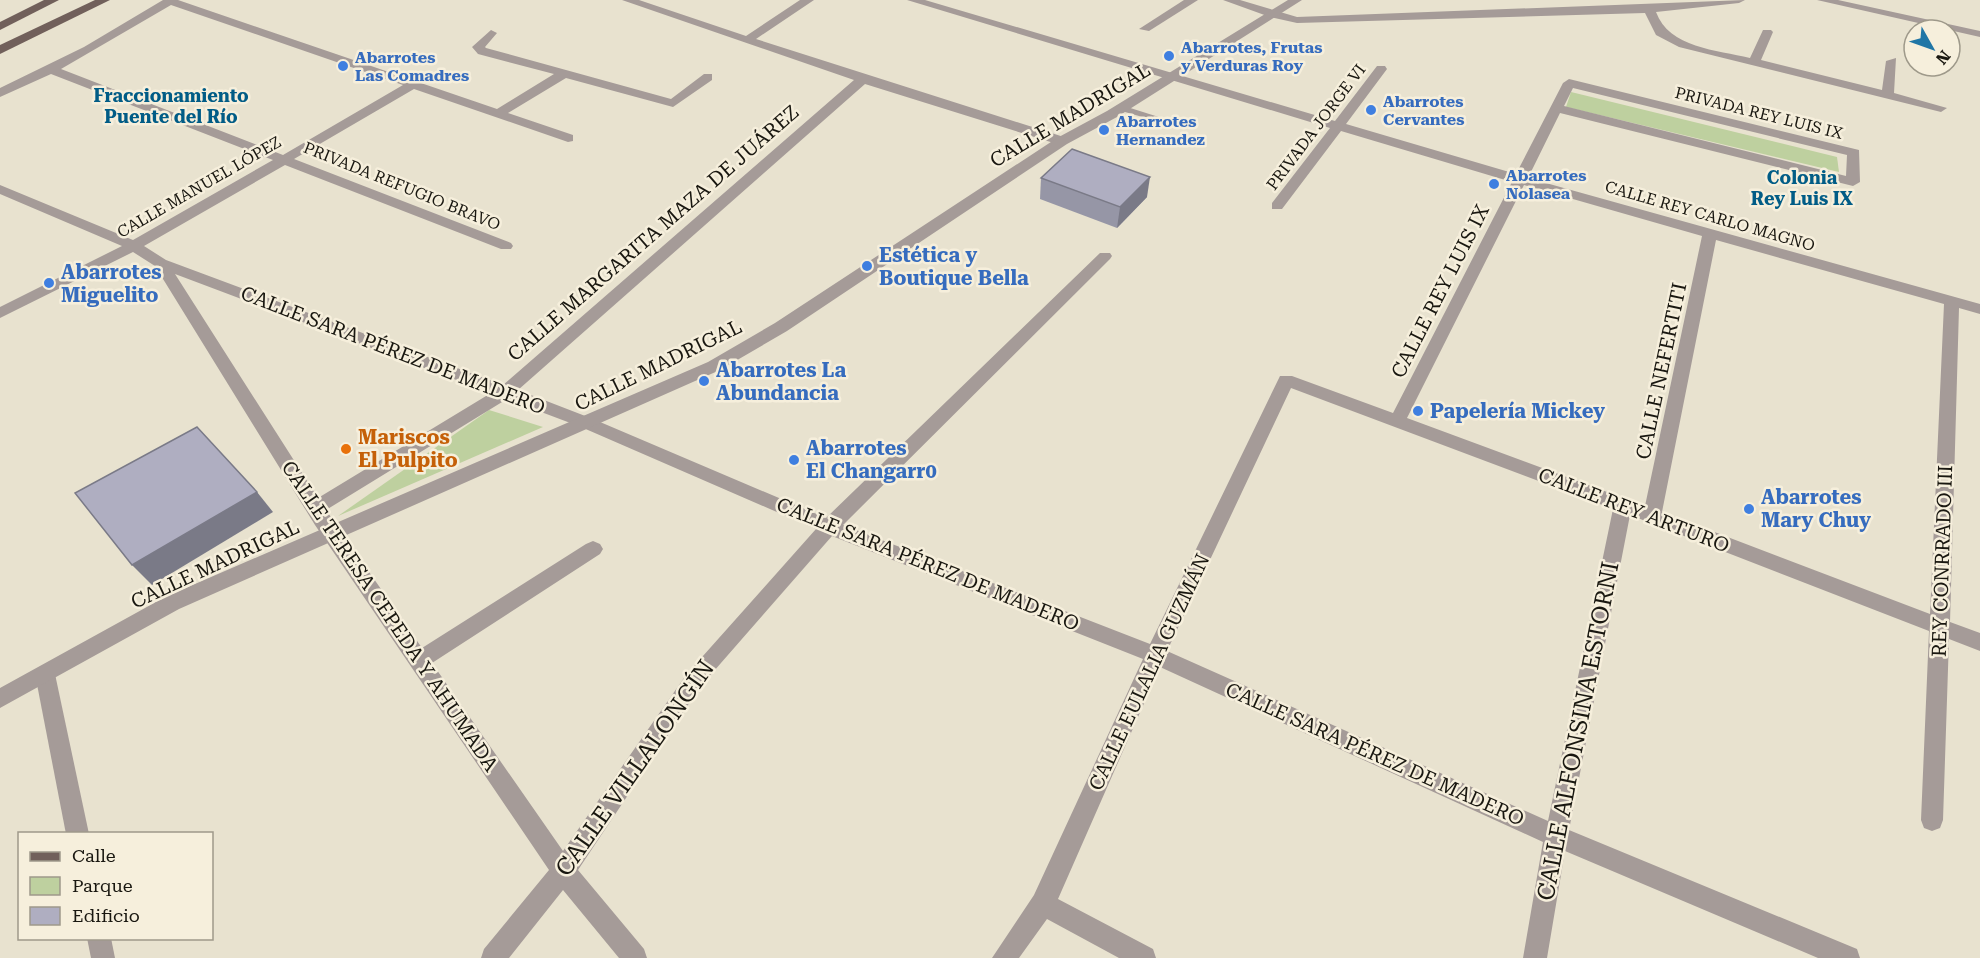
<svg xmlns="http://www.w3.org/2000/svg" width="1980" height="958" font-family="'Roboto Serif',serif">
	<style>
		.green { fill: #bed09f }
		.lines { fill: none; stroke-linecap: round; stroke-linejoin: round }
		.service { fill: #a59b98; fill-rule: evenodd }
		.minor { fill: #a59b98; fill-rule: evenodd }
		.tertiary { fill: #a59b98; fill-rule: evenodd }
		.primary { fill: #71605b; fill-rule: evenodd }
		.wall { fill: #9696a6 }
		.shaded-wall { fill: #7a7a87 }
		.building { fill: #afaec1; stroke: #7a7a87; stroke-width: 1.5 }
		.shop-dot { fill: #3f7fe0; stroke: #f6efdc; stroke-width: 2 }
		.food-dot { fill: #e8710a; stroke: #f6efdc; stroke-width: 2 }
		.labels { text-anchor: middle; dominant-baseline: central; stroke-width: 5; stroke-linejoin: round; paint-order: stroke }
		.far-shop-label { font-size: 16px; font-weight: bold; fill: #366cbe; stroke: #f6efdc; text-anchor: start }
		.far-street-label { font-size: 16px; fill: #191710; stroke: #f6efdc }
		.far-neighbourhood-label { font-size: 18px; font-weight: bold; fill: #015c86; stroke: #f6efdc }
		.street-label { font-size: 20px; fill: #191710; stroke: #f6efdc }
		.shop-label { font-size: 20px; font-weight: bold; fill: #366cbe; stroke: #f6efdc; text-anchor: start }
		.food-label { font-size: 20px; font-weight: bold; fill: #c56008; stroke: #f6efdc; text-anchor: start }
		.near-street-label { font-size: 24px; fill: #191710; stroke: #f6efdc }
	</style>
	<rect width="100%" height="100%" fill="#e8e2cf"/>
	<g class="green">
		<polygon points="1571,92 1837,157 1839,172 1566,107"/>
		<polygon points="489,410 543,427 338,516"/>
	</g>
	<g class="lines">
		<polygon class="service" points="1118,106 1124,106 1165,119 1160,122 1118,110"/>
		<g class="minor">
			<path d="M163 0H178L497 109 554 74 478 54 472 47 491 30 497 33 485 47 486 48 671 99 704 74H712V80L673 107 566 78 508 113 573 135V141L568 142 414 89 294 159 511 243 513 246 511 249H501L285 165 144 246 166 260 503 385 854 80 622 0H639L746 36 800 0H814L756 39 1067 138V144H1057L865 84 518 390 593 419 826 518 1100 253H1110L1112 256 1110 259 843 525 1150 644 1280 376H1292L1393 413 1512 182 1341 131 1282 209H1272V203L1330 128 907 0H925L1335 121 1377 66H1385L1387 69 1346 124 1516 174 1563 83 1569 79 1859 150 1860 182 1853 186 1560 113 1528 178 1980 304V314L1959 308 1950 622 1980 633V651L1949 639 1943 820 1940 828 1932 831 1924 828 1921 820 1929 631 1630 515 1569 830 1857 949 1860 958H1818L1565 851 1547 958H1523L1543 842 1160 667 1058 899 1153 949 1156 958H1119L1047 919 1019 958H992L1034 895 1143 659 832 536 700 687 578 870 644 949 647 958H619L563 890 509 958H481L484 949 549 870 315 525 155 266 133 252 0 318V307L122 246 0 194V185L133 240 273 160 51 74 0 97V88L84 47ZM171 5 403 85 283 155 61 69ZM1573 88 1847 155 1846 176 1564 106ZM1524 185 1702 236 1645 506 1407 418ZM1716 240 1944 304 1930 614 1662 512ZM175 274 491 393 318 498ZM1291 388 1613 509 1548 821 1167 651ZM507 399 581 427 816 529 686 675 563 851 432 663 600 554 603 549 600 544 593 541 586 544 422 648 326 510Z"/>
			<polygon points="1184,0 1198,0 1149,31 1139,29"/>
			<path d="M1223 0H1240L1297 17 1745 0 1739 3 1656 12C1669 48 1717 50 1750 58L1763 30H1771L1773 32 1761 60 1882 90 1886 61 1896 58 1894 93 1947 108 1941 112 1679 47 1656 35 1645 13 1297 23 1270 17Z"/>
			<polygon points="1817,0 1838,0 1980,31 1980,37"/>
			<polygon points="45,665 52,668 55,674 89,834 66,834 35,674 38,668"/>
			<polygon points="87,938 111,938 115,958 91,958"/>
		</g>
		<polygon class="tertiary" points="1288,0 1302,0 1117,117 1067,144 787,331 720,370 179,609 0,708 0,688 165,597 708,362 775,323 1057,138 1107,111"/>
		<g class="primary">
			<polygon points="44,0 59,0 0,30 0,22"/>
			<polygon points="95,0 110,0 0,54 0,45"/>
		</g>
	</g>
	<polygon class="wall" points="1041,178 1147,197 1117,228 1040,199"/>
	<g class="shaded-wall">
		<polygon points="1150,177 1147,197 1117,228 1120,207"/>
		<polygon points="257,492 273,512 152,585 132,565"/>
	</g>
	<g class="building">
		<polygon points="1072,149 1150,177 1120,207 1041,178"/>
		<polygon points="197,427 257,492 132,565 75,493"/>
	</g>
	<g class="shop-dot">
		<circle cx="1169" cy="56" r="6"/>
		<circle cx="343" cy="66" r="6"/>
		<circle cx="1371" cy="110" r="6"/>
		<circle cx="1104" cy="130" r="6"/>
		<circle cx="1494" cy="184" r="6"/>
		<circle cx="867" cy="266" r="6"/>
		<circle cx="49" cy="283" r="6"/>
		<circle cx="704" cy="381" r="6"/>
		<circle cx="1418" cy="411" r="6"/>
		<circle cx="794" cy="460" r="6"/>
		<circle cx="1749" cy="509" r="6"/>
	</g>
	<circle class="food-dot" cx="346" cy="449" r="6"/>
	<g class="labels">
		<g class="far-shop-label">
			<text x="1181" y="47">Abarrotes, Frutas<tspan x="1181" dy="18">y Verduras Roy</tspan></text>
			<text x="355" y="57">Abarrotes<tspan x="355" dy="18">Las Comadres</tspan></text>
			<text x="1383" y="101">Abarrotes<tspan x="1383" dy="18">Cervantes</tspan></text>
			<text x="1116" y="121">Abarrotes<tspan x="1116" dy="18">Hernandez</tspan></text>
			<text x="1506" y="175">Abarrotes<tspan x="1506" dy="18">Nolasea</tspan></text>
		</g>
		<g class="far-street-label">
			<text transform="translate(1759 113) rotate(14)">PRIVADA REY LUIS IX</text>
			<text transform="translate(1316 127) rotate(-53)">PRIVADA JORGE VI</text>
			<text transform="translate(402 186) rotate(22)">PRIVADA REFUGIO BRAVO</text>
			<text transform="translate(199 187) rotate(-30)">CALLE MANUEL LÓPEZ</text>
			<text transform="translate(1710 216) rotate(16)">CALLE REY CARLO MAGNO</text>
		</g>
		<g class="far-neighbourhood-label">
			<text x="171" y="95">Fraccionamiento<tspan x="171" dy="21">Puente del Río</tspan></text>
			<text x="1802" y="177">Colonia<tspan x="1802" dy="21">Rey Luis IX</tspan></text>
		</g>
		<g class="street-label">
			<text transform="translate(1070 115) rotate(-31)">CALLE MADRIGAL</text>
			<text transform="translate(653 233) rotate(-41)">CALLE MARGARITA MAZA DE JUÁREZ</text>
			<text transform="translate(1440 291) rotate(-63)">CALLE REY LUIS IX</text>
			<text transform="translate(393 350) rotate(21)">CALLE SARA PÉREZ DE MADERO</text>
			<text transform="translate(658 365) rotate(-26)">CALLE MADRIGAL</text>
			<text transform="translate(1661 371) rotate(-78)">CALLE NEFERTITI</text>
			<text transform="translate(1634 510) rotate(21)">CALLE REY ARTURO</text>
			<text transform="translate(1942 561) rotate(-88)">REY CONRRADO III</text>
			<text transform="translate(215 564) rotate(-25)">CALLE MADRIGAL</text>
			<text transform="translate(928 564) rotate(22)">CALLE SARA PÉREZ DE MADERO</text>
			<text transform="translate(390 616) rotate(56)">CALLE TERESA CEPEDA Y AHUMADA</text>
			<text transform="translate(1149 672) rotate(-65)">CALLE EULALIA GUZMÁN</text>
			<text transform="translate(1375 754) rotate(24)">CALLE SARA PÉREZ DE MADERO</text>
		</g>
		<g class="shop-label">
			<text x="879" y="255">Estética y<tspan x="879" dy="23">Boutique Bella</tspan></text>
			<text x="61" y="272">Abarrotes<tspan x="61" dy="23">Miguelito</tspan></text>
			<text x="716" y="370">Abarrotes La<tspan x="716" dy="23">Abundancia</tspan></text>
			<text x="1430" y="411">Papelería Mickey</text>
			<text x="806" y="448">Abarrotes<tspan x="806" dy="23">El Changarr0</tspan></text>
			<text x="1761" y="497">Abarrotes<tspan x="1761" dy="23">Mary Chuy</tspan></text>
		</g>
		<g class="food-label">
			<text x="358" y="437">Mariscos<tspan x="358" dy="23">El Pulpito</tspan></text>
		</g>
		<g class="near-street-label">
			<text transform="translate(1578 731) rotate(-79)">CALLE ALFONSINA ESTORNI</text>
			<text transform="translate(635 768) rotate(-55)">CALLE VILLALONGÍN</text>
		</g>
	</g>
	<rect x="18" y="832" width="195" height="108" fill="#f6efdc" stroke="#9e998a" stroke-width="1.5"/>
	<rect x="30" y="852" width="30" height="9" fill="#71605b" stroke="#9e998a" stroke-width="1.5"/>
	<text x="72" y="862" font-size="18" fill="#191710">Calle</text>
	<rect x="30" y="877" width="30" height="18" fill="#bed09f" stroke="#9e998a" stroke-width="1.5"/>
	<text x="72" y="892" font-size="18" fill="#191710">Parque</text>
	<rect x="30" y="907" width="30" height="18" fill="#afaec1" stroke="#9e998a" stroke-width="1.5"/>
	<text x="72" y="922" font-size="18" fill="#191710">Edificio</text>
	<g transform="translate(1932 48) rotate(130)"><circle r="28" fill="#f6efdc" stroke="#9e998a" stroke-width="1.5"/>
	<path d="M0-4.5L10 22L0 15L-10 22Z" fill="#2076a6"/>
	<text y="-9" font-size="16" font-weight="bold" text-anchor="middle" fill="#191710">N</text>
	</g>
</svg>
